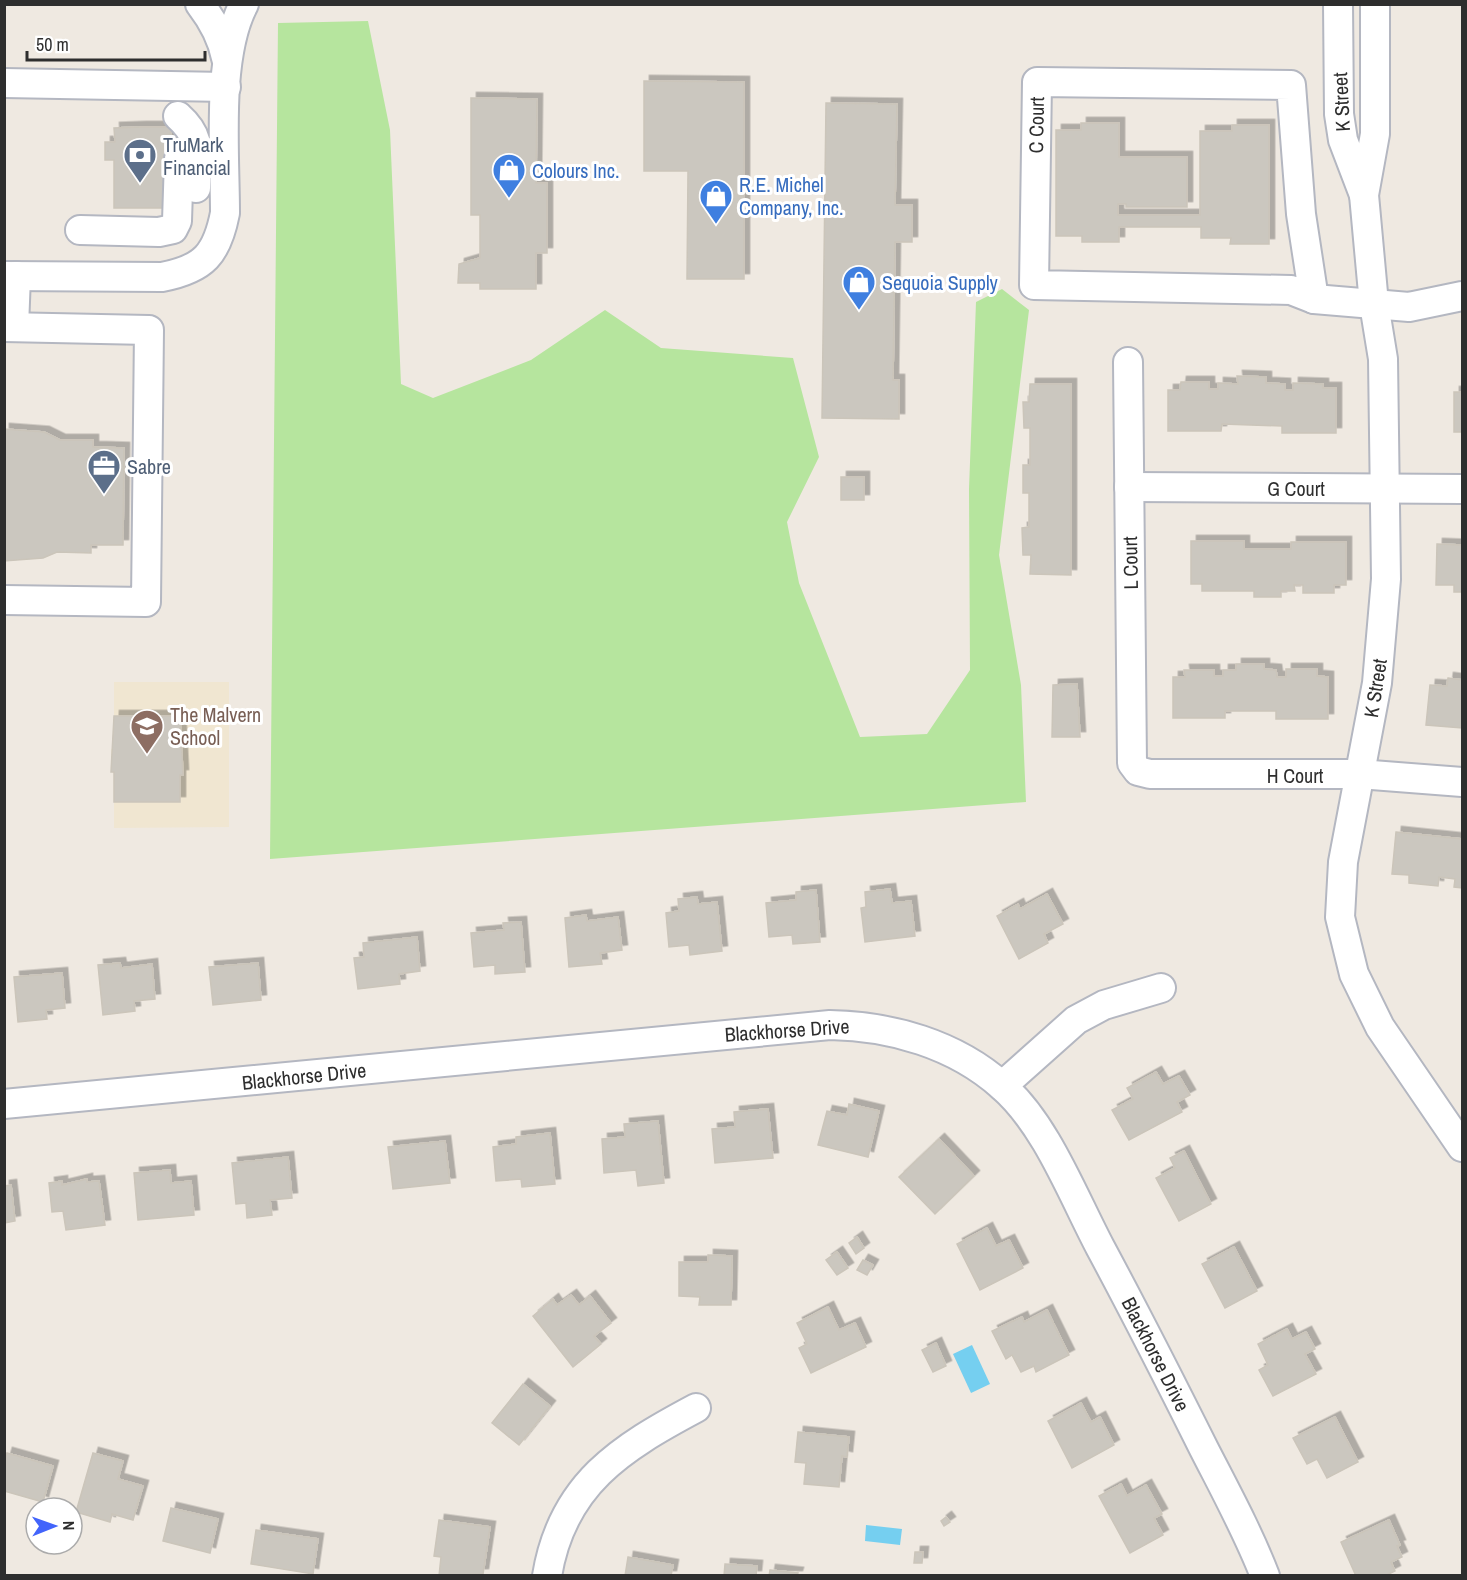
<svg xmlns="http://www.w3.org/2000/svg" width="1467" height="1580" font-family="'Archivo Narrow',sans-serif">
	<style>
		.education { fill: #f0e6d1 }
		.green { fill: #b6e59e }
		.water { fill: #75cff0 }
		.building { fill: #cbc7bf; stroke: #cbc5ba; stroke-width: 1.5; filter: url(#shadow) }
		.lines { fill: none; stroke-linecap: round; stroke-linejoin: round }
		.minor-casing { stroke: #b4b7c1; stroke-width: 32 }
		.minor { stroke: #fff; stroke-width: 28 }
		.labels { text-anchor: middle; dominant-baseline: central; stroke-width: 6; stroke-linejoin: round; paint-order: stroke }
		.street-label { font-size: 20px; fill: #2e2e2e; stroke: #fff }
		.service-label { font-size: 20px; fill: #4e5e75; stroke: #fff; text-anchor: start }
		.shop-label { font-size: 20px; fill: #366cbe; stroke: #fff; text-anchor: start }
		.education-label { font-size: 20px; fill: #785e54; stroke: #fff; text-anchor: start }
	</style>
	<defs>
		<filter id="shadow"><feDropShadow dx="5.5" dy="-5.5" stdDeviation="0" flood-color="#0004"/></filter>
	</defs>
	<rect width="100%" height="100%" fill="#efe9e1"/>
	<polygon class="education" points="114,682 229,682 229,827 114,828 114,773 111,772 111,749 114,748"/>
	<polygon class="green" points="368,21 390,130 401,384 433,398 531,360 605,310 661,348 793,358 819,457 787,522 799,583 860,737 927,734 970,670 969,489 976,302 1002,289 1029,310 999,555 1021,685 1026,802 270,859 278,23"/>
	<g class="water">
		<polygon points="972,1345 990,1384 971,1393 953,1354"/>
		<polygon points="866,1525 902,1529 900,1545 865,1541"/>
	</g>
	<g class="building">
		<polygon points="644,81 744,82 744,279 687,279 688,171 644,171"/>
		<polygon points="471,98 537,99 536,183 547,183 547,253 536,253 536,289 480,289 480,283 458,283 459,264 480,258 480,215 471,215"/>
		<polygon points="826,103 897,104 895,205 912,205 912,242 895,242 893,380 899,380 899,419 822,418"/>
		<polygon points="1081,123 1119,123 1119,157 1187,157 1187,207 1126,207 1126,204 1118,204 1118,215 1200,215 1200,131 1232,131 1232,125 1269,125 1269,244 1230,244 1231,238 1201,238 1201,227 1119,227 1119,242 1082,242 1082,236 1056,236 1056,130 1081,130"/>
		<polygon points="140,127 171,127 166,208 114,208 114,160 105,160 105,142 115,142 114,128"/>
		<polygon points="170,137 191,138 170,159"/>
		<polygon points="1237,376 1266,377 1266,383 1285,384 1285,390 1293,390 1293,383 1323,384 1323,388 1336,388 1336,433 1282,433 1282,426 1222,424 1221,431 1168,431 1168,390 1180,390 1181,382 1209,382 1209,389 1218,389 1218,383 1238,384"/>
		<polygon points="1030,384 1071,384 1071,575 1030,574 1031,555 1023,555 1022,528 1029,527 1029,493 1023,493 1023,465 1030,465 1030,428 1024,428 1023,402 1029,402"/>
		<rect x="1454" y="392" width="8" height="40"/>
		<polygon points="4,429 44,432 60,440 93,440 93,447 124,448 123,545 91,545 91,553 57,552 43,558 4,561"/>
		<rect x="841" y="477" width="23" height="23"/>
		<polygon points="1191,541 1244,541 1244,549 1291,549 1291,542 1346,542 1346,585 1334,585 1334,593 1303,593 1303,585 1294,585 1295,591 1281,591 1281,597 1254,597 1254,591 1202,591 1202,584 1191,584"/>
		<polygon points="1437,544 1462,545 1462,592 1454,592 1454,585 1436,585"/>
		<polygon points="1236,664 1264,664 1264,669 1276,670 1277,677 1286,677 1286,669 1317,669 1317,676 1328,677 1328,719 1276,719 1276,711 1225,711 1225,718 1173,718 1173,677 1185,677 1184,670 1214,670 1214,676 1223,676 1223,670 1236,670"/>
		<polygon points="1448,678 1462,680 1462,728 1426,725 1430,685 1447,686"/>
		<polygon points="1077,684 1080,737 1052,737 1053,685"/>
		<polygon points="114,716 180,716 183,775 180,775 180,802 114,802 114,772 111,772"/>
		<polygon points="1396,832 1462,839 1462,888 1454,887 1455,879 1439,877 1438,886 1409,883 1409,875 1392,874"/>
		<polygon points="890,889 892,903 911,901 915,936 865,942 861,908 866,907 865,892"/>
		<polygon points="816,890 820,942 793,944 792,935 769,937 766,903 796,900 796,892"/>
		<polygon points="1047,894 1063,924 1044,934 1048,943 1019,959 997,916 1018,904 1020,909"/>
		<polygon points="697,897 698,904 717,902 722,951 690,955 689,945 669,947 666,913 679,911 678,899"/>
		<polygon points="586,915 587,921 618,917 622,950 600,953 602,964 569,967 565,918"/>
		<polygon points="521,922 525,972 495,974 495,965 474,967 471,933 504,930 503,923"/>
		<polygon points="417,937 420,971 399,974 400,984 358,989 354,958 364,957 363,943"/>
		<polygon points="120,963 121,968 152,964 155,999 134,1001 135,1011 103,1015 98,965"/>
		<polygon points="258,963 261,1000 213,1005 209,967"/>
		<polygon points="62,973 65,1008 46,1010 47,1019 18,1022 14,977"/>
		<polygon points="1156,1072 1163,1084 1179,1076 1190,1095 1177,1102 1182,1112 1129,1140 1112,1110 1133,1099 1127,1088"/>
		<polygon points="849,1104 879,1111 868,1157 818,1145 827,1111 847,1115"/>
		<polygon points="768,1109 773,1158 715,1163 712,1129 735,1127 734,1112"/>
		<polygon points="658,1121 664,1183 638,1186 636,1170 604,1173 602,1139 625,1137 624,1124"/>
		<polygon points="550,1133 555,1184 522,1187 521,1179 496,1181 493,1147 516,1144 516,1137"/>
		<polygon points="939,1139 974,1176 935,1214 899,1177"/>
		<polygon points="445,1141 450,1183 393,1189 388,1147"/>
		<polygon points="1184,1151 1211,1204 1179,1221 1156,1178 1175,1168 1170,1158"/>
		<polygon points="288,1157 292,1198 270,1200 272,1215 247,1218 246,1203 236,1204 232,1163"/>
		<polygon points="170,1170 171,1183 191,1181 194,1215 138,1220 134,1173"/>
		<polygon points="87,1179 87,1182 99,1181 105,1225 66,1230 63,1211 52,1212 49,1183 62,1181 62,1185"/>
		<polygon points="11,1185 15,1221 4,1223 4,1186"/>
		<polygon points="987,1228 996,1246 1009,1240 1023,1268 980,1290 957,1244"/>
		<polygon points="857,1237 864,1248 856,1254 849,1243"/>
		<polygon points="1234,1247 1257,1291 1225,1308 1202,1264"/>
		<polygon points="837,1252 848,1268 837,1275 826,1260"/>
		<polygon points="708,1255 732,1256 731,1305 699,1305 700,1297 679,1296 679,1262 708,1262"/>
		<polygon points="863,1260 873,1265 867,1275 857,1270"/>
		<polygon points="571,1295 579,1305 590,1296 611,1323 594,1336 601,1344 573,1367 533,1316 553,1299 557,1305"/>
		<polygon points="828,1307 839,1330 855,1323 866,1347 811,1373 799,1348 807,1344 797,1323"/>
		<polygon points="1047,1310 1069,1355 1036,1372 1034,1366 1021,1372 1012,1355 1006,1359 992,1331 1022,1317 1024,1322"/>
		<polygon points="1287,1329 1292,1339 1306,1332 1315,1349 1305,1354 1316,1374 1273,1396 1259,1370 1268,1365 1258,1344"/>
		<polygon points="936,1343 946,1366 933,1372 922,1350"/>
		<polygon points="523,1384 550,1406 519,1445 492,1423"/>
		<polygon points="1081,1403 1091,1422 1100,1417 1114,1445 1072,1468 1048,1421"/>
		<polygon points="1335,1417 1358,1462 1327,1478 1317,1459 1307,1464 1293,1438"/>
		<polygon points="798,1432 849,1437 847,1457 842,1456 839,1487 804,1484 806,1463 795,1462"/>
		<polygon points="7,1453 53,1466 43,1502 4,1491 4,1463"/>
		<polygon points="93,1453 123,1461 118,1479 143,1486 133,1520 112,1514 110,1522 76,1512"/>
		<polygon points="1121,1484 1127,1496 1146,1485 1162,1514 1154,1518 1163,1535 1130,1553 1099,1496"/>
		<polygon points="171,1508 218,1519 210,1553 163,1541"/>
		<polygon points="946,1517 950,1522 944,1526 941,1521"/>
		<polygon points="439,1520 490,1527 483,1574 439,1576 441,1557 434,1556"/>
		<polygon points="1389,1520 1400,1545 1397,1546 1402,1557 1391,1562 1395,1571 1385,1576 1356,1576 1341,1542"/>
		<polygon points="256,1530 318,1539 313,1574 251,1564"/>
		<polygon points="915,1552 923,1552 922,1563 914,1563"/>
		<polygon points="628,1557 673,1565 671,1576 625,1576"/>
		<polygon points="725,1564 757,1566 756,1576 724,1576"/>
		<polygon points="770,1570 798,1573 797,1576 769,1576"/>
	</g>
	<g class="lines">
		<g class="minor-casing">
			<g id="minor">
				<path d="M200 4C213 21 222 37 226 58"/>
				<polyline points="1338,4 1339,114 1343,140 1364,195"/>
				<polyline points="1375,4 1375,134 1364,195 1374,304 1383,359 1386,579 1377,683 1343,862 1340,917 1354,974 1380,1027 1462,1147"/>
				<polygon points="1037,82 1291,85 1301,214 1314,299 1291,290 1034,285"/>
				<polyline points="4,83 226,87"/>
				<path d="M178 116C204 139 196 155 196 188"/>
				<polyline points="80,230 159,232 173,229 177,221 179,159"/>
				<path d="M4 276 162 277C204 269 217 254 225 213 225 152 216 57 244 4"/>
				<polyline points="1314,299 1409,307 1462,296"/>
				<polyline points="4,327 149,330 146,602 4,600"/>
				<polyline points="14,327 16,276"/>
				<polyline points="1128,362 1132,763 1138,771 1150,774 1359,774 1462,782"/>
				<polyline points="1129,487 1462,489"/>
				<polyline points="1002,1086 1076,1020 1104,1005 1161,988"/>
				<path d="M4 1104 830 1025C891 1026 955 1044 1002 1086 1046 1124 1073 1196 1100 1247 1136 1314 1170 1381 1204 1449 1225 1490 1248 1532 1265 1576"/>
				<path d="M547 1576C562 1484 621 1448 696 1408"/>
			</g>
		</g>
		<use href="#minor" class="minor"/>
	</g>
	<defs>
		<g id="bank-pin" transform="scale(1.725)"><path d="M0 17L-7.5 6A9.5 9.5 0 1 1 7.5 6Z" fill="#5c6f8a" stroke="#fff"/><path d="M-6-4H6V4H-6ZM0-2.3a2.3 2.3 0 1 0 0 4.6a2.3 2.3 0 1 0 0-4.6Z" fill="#fff"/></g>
		<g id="shop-pin" transform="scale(1.725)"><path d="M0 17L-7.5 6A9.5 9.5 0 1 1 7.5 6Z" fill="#3f7fe0" stroke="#fff"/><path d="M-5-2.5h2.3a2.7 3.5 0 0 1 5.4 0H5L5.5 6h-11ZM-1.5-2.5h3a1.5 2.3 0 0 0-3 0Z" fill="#fff"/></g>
		<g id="office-pin" transform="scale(1.725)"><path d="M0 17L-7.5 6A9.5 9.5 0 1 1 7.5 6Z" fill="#5c6f8a" stroke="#fff"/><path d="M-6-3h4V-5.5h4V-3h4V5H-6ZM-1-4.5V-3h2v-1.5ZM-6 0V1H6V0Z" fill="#fff"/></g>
		<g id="school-pin" transform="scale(1.725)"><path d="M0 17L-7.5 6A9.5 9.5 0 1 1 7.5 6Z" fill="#8d6e63" stroke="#fff"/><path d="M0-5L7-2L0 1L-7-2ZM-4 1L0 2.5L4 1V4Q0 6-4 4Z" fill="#fff"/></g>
	</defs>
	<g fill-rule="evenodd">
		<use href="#bank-pin" x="140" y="155"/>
		<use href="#shop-pin" x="509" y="170"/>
		<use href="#shop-pin" x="716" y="196"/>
		<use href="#shop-pin" x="859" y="282"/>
		<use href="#office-pin" x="104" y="466"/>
		<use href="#school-pin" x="147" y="726"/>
	</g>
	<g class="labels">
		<g class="street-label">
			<text transform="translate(1341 102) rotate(-93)">K Street</text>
			<text transform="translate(1036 125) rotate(-89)">C Court</text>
			<text x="1296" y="488">G Court</text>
			<text transform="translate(1130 563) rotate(-91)">L Court</text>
			<text transform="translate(1375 688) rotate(-81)">K Street</text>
			<text x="1295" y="775">H Court</text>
			<text transform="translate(787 1030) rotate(-4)">Blackhorse Drive</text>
			<text transform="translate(304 1076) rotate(-6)">Blackhorse Drive</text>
			<text transform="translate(1156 1354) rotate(63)">Blackhorse Drive</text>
		</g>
		<g class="service-label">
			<text x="163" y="144">TruMark<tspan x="163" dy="23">Financial</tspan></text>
			<text x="127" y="466">Sabre</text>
		</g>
		<g class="shop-label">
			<text x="532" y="170">Colours Inc.</text>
			<text x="739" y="184">R.E. Michel<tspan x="739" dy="23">Company, Inc.</tspan></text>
			<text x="882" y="282">Sequoia Supply</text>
		</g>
		<g class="education-label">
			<text x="170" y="714">The Malvern<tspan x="170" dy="23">School</tspan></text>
		</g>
	</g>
	<rect width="1467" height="1580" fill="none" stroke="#2e2e2e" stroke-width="12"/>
	<g transform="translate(54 1526) rotate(89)"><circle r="28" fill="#ffffff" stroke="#ababab" stroke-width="1.5"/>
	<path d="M0-4.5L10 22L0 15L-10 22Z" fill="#4264fb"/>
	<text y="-9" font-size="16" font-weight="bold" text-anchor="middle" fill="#2e2e2e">N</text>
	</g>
	<path d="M27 51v9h178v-9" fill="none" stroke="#2e2e2e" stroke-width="3"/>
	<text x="36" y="51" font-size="18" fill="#2e2e2e" stroke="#ffffff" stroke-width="4.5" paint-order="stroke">50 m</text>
</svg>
